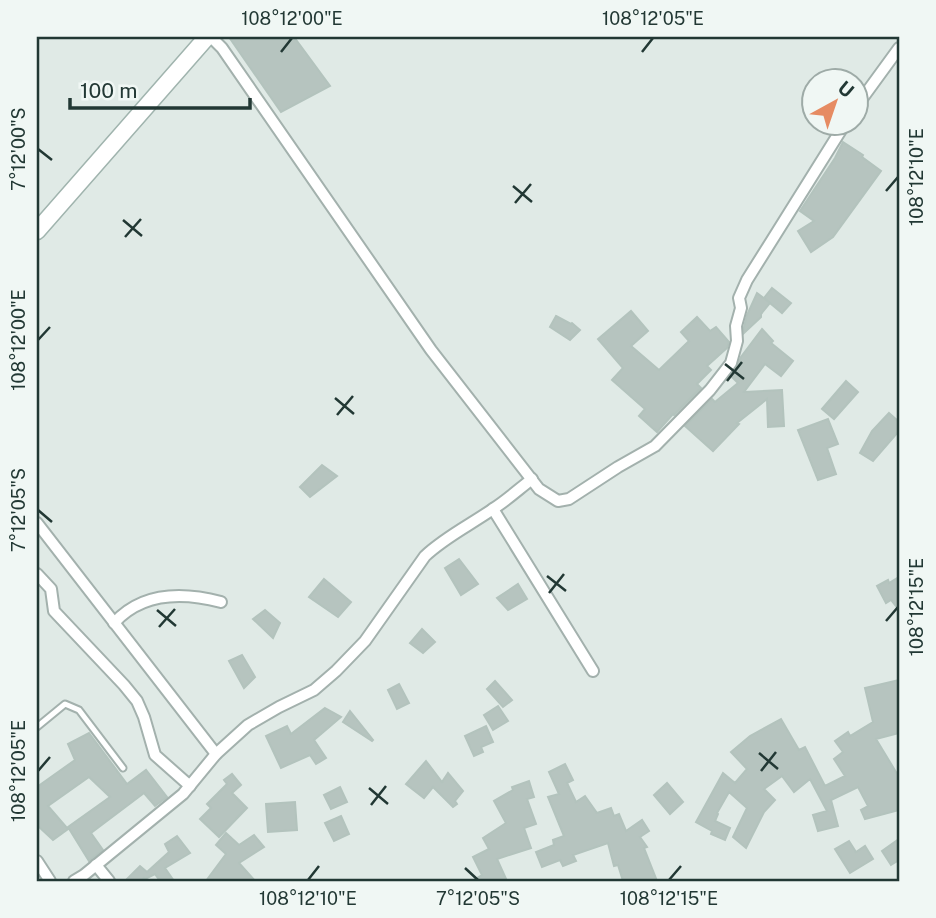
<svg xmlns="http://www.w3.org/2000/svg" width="936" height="918" font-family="'Public Sans',sans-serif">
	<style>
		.building { fill: #b6c4bf; stroke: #b3c3bd; stroke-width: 2 }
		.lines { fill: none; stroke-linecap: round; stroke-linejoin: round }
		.service-casing { stroke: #a3b1ad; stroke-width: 9 }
		.minor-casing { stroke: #a3b1ad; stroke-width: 14 }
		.secondary-casing { stroke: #a0b4ae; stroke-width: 19 }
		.service { stroke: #fff; stroke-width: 5 }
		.minor { stroke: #fff; stroke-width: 10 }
		.secondary { stroke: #fff; stroke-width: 16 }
		.ticks { fill: none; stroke: #223834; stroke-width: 2.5 }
		.neatline { fill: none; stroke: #223834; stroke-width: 2.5 }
		.ticks-label { font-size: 18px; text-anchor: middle; fill: #223834 }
	</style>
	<rect width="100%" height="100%" fill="#e0eae6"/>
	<g class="building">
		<polygon points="229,37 294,37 330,86 281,112"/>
		<polygon points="843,142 863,155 862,157 881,171 833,237 811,252 798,231 814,221 800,211 835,158"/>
		<polygon points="772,288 791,303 782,313 764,298"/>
		<polygon points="757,293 770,303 761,314 761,317 744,333 744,327 747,315"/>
		<polygon points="631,311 648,331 631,346 659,370 689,341 681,332 697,317 710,331 716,327 729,342 727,348 707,366 711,370 697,384 701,388 674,415 673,414 657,432 639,416 645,409 612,380 623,368 598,339"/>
		<polygon points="556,316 571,324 572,323 580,330 570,340 550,327"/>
		<polygon points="762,329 773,341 771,343 793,361 781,376 765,364 744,392 782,390 784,426 768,427 767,399 737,423 739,424 713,451 685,426 712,399 715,402 738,383 731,376 737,367 741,357"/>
		<polygon points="846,381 858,392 834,419 822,409"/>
		<polygon points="889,413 899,422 899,431 873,461 860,453 872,431"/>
		<polygon points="828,419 838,444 827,448 836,474 818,480 798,430"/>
		<polygon points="322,465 337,476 310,497 300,487"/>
		<polygon points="459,559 478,584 461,595 445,568"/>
		<polygon points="899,577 899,610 891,600 886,603 877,586 888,580 889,583"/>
		<polygon points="324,579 351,602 338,617 309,597"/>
		<polygon points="518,584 527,599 508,610 497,598"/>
		<polygon points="265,610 280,623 273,638 253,619"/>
		<polygon points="422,629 435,642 423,653 410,643"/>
		<polygon points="242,655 255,677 244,688 229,661"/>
		<polygon points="899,680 899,733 876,739 899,777 899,810 865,819 861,810 868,806 858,787 831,800 838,826 818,831 813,815 827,811 810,779 794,792 782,776 764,789 775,800 764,812 746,848 733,837 747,808 729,792 717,813 718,814 715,821 730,828 725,840 711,834 712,831 696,822 723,773 735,783 747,769 731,752 750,736 781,719 799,750 805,747 825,786 845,776 834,759 843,752 835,741 848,732 850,736 873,722 865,688"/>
		<polygon points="495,681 512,700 503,707 487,689"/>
		<polygon points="399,684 409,703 397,709 388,690"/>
		<polygon points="498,706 508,721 493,730 484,715"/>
		<polygon points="325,708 341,717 314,740 326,758 316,764 310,755 281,768 266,736 287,726 291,734"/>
		<polygon points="350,711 373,740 372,741 343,722"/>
		<polygon points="486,726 493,742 481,747 483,752 474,756 465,736"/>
		<polygon points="89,733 127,784 146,770 167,797 155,806 144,793 91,833 103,850 89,861 68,827 110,797 89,777 48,806 68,829 53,840 37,825 37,787 75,760 68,744"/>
		<polygon points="426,761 442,782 448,773 463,791 455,801 457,804 453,807 433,787 424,798 406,784"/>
		<polygon points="565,764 573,780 567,783 576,802 585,796 597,813 611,808 614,816 619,814 626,831 642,820 649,831 640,837 647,847 644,848 657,881 623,881 618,865 614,866 608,843 573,855 576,861 563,866 560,860 542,867 536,852 554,845 553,840 564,836 548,797 559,794 549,772"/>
		<polygon points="232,774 241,785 232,793 247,808 219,837 200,819 211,808 207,804 227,784 224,780"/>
		<polygon points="529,781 534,797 527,799 536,824 524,828 531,848 497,859 507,881 472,881 482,875 473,857 489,849 483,838 506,823 494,801 513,790 512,787"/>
		<polygon points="667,783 683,802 670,814 654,795"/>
		<polygon points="340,787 347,802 331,809 324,795"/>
		<polygon points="295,802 297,830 268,832 266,804"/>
		<polygon points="341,816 349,834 334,841 325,823"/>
		<polygon points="226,833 239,845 254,835 264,847 239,863 255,881 206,881 226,854 216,845"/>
		<polygon points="177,836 190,853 165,868 174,881 160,881 155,874 145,879 144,878 141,881 125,881 140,866 147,872 169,852 165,844"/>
		<polygon points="899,839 899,860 891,865 882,851"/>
		<polygon points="849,841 856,852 865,846 873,859 850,873 835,849"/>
	</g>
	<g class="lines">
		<g class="service-casing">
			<polyline id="service" points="37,727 65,704 79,710 123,768"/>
		</g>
		<g class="minor-casing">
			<g id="minor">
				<polyline points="211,37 222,48 431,350 539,489 558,501 569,499 618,467 655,446 710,390 731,363 737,341 736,326 741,308 739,298 747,280 846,122"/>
				<polyline points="856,107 899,48"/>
				<polyline points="493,509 593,671"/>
				<polyline points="37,523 216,754"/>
				<polyline points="37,574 51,589 54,611 124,685 137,701 144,717 155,755 190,786"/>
				<path d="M114 623C142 592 183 592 221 602"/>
				<polyline points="37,861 50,881"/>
				<polyline points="96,865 109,881"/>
				<path d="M74 881 84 875 183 794 216 754 248 725 279 707 314 690 336 671 365 641 425 556C445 537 470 525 493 509 507 500 519 489 532 479"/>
			</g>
		</g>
		<g class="secondary-casing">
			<polyline id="secondary" points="37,231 207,37"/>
		</g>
		<use href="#service" class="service"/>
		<use href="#minor" class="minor"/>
		<use href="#secondary" class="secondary"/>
	</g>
	<path class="ticks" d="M281 52 292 38M642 52 653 38M38 149 52 160M513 186 532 202M886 191 898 177M515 203 531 184M123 220 142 236M125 237 141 219M38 340 50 327M725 364 744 379M727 381 742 362M335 398 354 414M337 415 353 396M38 510 52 522M547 576 566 591M549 593 564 574M157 610 176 626M886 621 898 607M159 627 175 609M759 753 778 769M38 771 50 757M761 771 776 752M369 788 388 804M371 805 386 786M465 868 478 880M308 880 319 866M669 880 681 866"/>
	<rect width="936" height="918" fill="none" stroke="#f0f7f4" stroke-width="77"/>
	<g transform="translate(835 102) rotate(40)"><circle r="33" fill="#f0f7f4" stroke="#9eaba7" stroke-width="2"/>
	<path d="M0-5L12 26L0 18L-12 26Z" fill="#e68b62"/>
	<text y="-10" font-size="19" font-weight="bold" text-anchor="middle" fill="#223834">U</text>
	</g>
	<path d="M70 98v10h180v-10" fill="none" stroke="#223834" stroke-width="3.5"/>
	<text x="80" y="98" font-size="21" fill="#223834" stroke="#f0f7f4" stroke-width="5" paint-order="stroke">100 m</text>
	<rect x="38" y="38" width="860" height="842" class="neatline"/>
	<g class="ticks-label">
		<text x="292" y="25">108°12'00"E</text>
		<text x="653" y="25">108°12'05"E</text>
		<text transform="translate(19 149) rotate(-90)" y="6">7°12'00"S</text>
		<text transform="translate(917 177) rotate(-90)" y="6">108°12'10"E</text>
		<text transform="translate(19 340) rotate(-90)" y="6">108°12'00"E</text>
		<text transform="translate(19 510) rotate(-90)" y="6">7°12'05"S</text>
		<text transform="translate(917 607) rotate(-90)" y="6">108°12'15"E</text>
		<text transform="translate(19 771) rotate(-90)" y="6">108°12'05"E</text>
		<text x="308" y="905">108°12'10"E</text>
		<text x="478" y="905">7°12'05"S</text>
		<text x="669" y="905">108°12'15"E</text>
	</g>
</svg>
